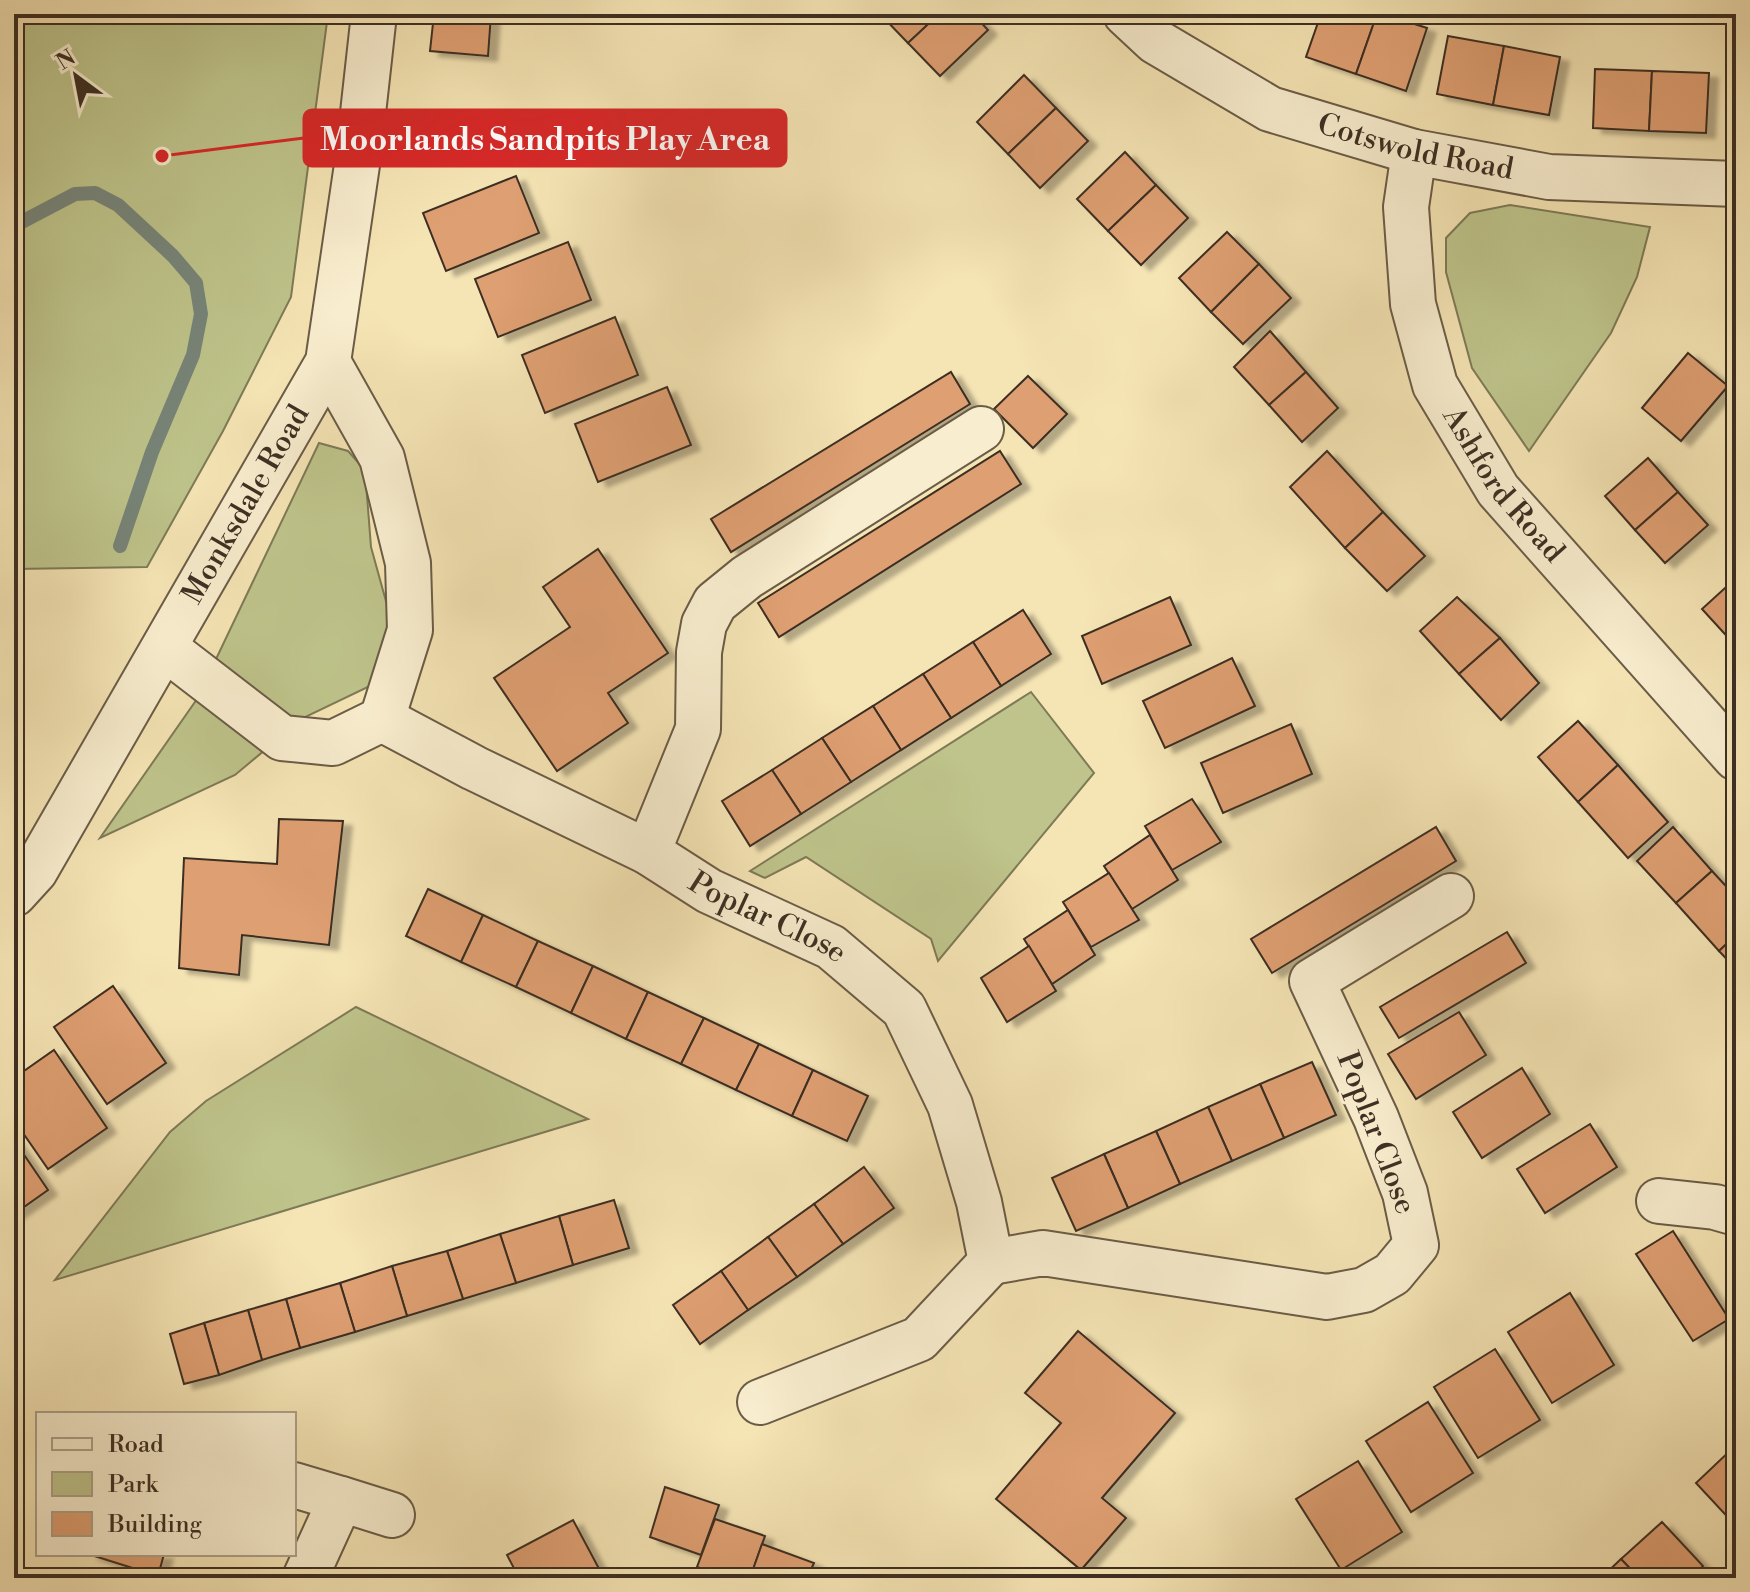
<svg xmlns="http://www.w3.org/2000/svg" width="1750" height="1592" font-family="'Libre Bodoni',serif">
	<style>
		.green { fill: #bec48b; stroke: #7e7a57; stroke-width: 2 }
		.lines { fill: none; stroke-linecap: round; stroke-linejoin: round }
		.stream { stroke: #778579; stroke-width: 14 }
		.building { fill: #de9f72; stroke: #3d2f23; stroke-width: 2; filter: url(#shadow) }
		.minor-casing { stroke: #6b5c47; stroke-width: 48 }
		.minor { stroke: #f8edce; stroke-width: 44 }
		.labels { text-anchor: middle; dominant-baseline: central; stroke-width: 6; stroke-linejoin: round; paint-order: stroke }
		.street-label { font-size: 30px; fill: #3d2f23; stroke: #f8edce }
		.leader { fill: none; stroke: #d62828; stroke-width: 3 }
		.callout-dot { fill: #d62828; stroke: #f8edce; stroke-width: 3 }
		.callout { fill: #d62828; stroke: #d62828; stroke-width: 3 }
		.callout-label { font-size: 32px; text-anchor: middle; font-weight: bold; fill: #fff }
	</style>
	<defs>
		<filter id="shadow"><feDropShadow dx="9" dy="5" stdDeviation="2" flood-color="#0004"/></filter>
	</defs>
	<rect width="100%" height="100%" fill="#f5e4b4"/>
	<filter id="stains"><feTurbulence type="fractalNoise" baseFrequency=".0025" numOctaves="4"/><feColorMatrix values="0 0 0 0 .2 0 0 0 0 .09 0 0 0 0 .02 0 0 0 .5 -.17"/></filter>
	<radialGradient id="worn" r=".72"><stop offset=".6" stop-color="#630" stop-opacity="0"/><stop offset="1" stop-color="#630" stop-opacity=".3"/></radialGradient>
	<g class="green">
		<polygon points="14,14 328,14 291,297 223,431 147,567 14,569"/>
		<polygon points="1510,205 1650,227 1637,277 1611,333 1529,451 1472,368 1446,272 1446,238 1470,213"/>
		<polygon points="319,443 348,451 365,470 371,547 392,623 372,685 303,718 235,775 100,838 197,699"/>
		<polygon points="1031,692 1094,773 938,961 931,939 806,857 765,878 750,871"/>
		<polygon points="356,1007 588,1119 55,1280 170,1132 206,1101"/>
	</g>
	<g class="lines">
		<polyline class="stream" points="14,226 75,194 95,193 118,205 173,256 196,283 201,314 193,355 152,452 120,546"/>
	</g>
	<g class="building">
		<polygon points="434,14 491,14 488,56 430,51"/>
		<polygon points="880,14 939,14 908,43"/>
		<polygon points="939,14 973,14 988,30 940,76 908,43"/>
		<polygon points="1321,14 1377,14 1356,74 1306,57"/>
		<polygon points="1377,14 1383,14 1427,28 1406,91 1356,74"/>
		<polygon points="1448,36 1504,46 1493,105 1437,94"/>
		<polygon points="1504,46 1560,57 1549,115 1493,105"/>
		<polygon points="1595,69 1652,71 1649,131 1593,128"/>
		<polygon points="1652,71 1709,73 1706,133 1649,131"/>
		<polygon points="1024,75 1056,108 1008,154 977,122"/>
		<polygon points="1056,108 1088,141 1040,188 1008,154"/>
		<polygon points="1125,152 1156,185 1108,231 1077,199"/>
		<polygon points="516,176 539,233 446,271 423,213"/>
		<polygon points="1156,185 1188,218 1141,265 1108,231"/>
		<polygon points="1227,232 1259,264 1211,312 1179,278"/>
		<polygon points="568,242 591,300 498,337 475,279"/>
		<polygon points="1259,264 1291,298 1243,344 1211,312"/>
		<polygon points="1729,286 1736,286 1736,357 1732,357"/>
		<polygon points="615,317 638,375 545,413 522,355"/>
		<polygon points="1270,331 1306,372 1269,405 1234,367"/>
		<polygon points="1688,353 1728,386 1681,441 1642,408"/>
		<polygon points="951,372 970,404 731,552 711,519"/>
		<polygon points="1306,372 1338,408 1302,442 1269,405"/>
		<polygon points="1028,376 1067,414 1033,448 994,409"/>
		<polygon points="667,387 691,445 598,482 575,424"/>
		<polygon points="1000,451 1021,484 779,637 758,603"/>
		<polygon points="1327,451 1383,512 1345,548 1290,487"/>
		<polygon points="1648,458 1678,492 1635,530 1605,496"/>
		<polygon points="1678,492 1708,525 1665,563 1635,530"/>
		<polygon points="1383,512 1425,556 1387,591 1345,548"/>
		<polygon points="598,549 668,653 608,693 628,723 557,771 494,678 570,627 543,587"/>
		<polygon points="1736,578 1736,642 1734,644 1702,609"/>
		<polygon points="1170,597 1191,645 1102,684 1082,636"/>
		<polygon points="1457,597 1500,638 1459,674 1420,631"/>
		<polygon points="1023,610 1051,654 1001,686 973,642"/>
		<polygon points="1500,638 1539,683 1501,720 1459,674"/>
		<polygon points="973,642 1001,686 951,718 923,674"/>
		<polygon points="1232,658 1255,706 1165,748 1143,701"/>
		<polygon points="923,674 951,718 901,750 873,706"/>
		<polygon points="873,706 901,750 851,782 822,738"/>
		<polygon points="1578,721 1618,765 1578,802 1538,757"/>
		<polygon points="1291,724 1312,774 1223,813 1201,763"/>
		<polygon points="822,738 851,782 801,814 772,770"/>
		<polygon points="1618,765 1668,822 1628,858 1578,802"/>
		<polygon points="772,770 801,814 750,846 722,801"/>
		<polygon points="1192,799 1221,842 1172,870 1145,826"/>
		<polygon points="279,819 343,821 329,945 242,935 239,975 179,968 184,858 277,864"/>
		<polygon points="1436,827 1456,861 1272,973 1251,939"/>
		<polygon points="1673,827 1712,871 1676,903 1637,861"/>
		<polygon points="1150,835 1178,880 1132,909 1104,866"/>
		<polygon points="1712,871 1736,897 1736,935 1719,951 1676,903"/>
		<polygon points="1109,873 1139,920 1091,947 1063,902"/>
		<polygon points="428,889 483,915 461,962 406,936"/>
		<polygon points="1068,910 1095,955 1052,984 1024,939"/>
		<polygon points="483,915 538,941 516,987 461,962"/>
		<polygon points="1507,932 1526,963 1399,1038 1380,1007"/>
		<polygon points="1736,935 1736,969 1719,951"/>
		<polygon points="538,941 593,966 571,1013 516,987"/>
		<polygon points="1029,946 1056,991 1007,1022 981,978"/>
		<polygon points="593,966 648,992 626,1039 571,1013"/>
		<polygon points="113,986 166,1063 107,1104 54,1027"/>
		<polygon points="648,992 704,1018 681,1064 626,1039"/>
		<polygon points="1459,1012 1486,1055 1416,1099 1388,1054"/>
		<polygon points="704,1018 759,1044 736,1090 681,1064"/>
		<polygon points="759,1044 813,1070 792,1116 736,1090"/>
		<polygon points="54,1050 107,1128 48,1169 14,1120 14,1078"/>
		<polygon points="1312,1062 1336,1115 1284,1138 1260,1084"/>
		<polygon points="1522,1068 1550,1114 1482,1158 1453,1112"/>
		<polygon points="813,1070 868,1096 847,1141 792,1116"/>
		<polygon points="1260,1084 1284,1138 1232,1161 1208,1107"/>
		<polygon points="1208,1107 1232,1161 1180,1184 1156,1131"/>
		<polygon points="1590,1124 1617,1167 1545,1213 1517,1169"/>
		<polygon points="1156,1131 1180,1184 1128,1208 1104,1154"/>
		<polygon points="14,1140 48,1190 14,1214"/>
		<polygon points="1104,1154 1128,1208 1076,1231 1052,1178"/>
		<polygon points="864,1167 894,1208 843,1244 814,1204"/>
		<polygon points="614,1200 629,1248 573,1265 559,1216"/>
		<polygon points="814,1204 843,1244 797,1277 768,1237"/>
		<polygon points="559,1216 573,1265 516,1283 500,1234"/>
		<polygon points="1673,1231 1729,1319 1693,1341 1636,1254"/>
		<polygon points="500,1234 516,1283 463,1299 447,1251"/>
		<polygon points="768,1237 797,1277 748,1310 721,1271"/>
		<polygon points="447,1251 463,1299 407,1316 392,1266"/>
		<polygon points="392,1266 407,1316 355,1332 340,1283"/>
		<polygon points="721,1271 748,1310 700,1344 673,1305"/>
		<polygon points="340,1283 355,1332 300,1348 286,1299"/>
		<polygon points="1570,1293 1614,1365 1552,1403 1508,1332"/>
		<polygon points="286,1299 300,1348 262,1360 248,1310"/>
		<polygon points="248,1310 262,1360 219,1375 204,1323"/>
		<polygon points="204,1323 219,1375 184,1384 170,1334"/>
		<polygon points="1078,1331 1175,1413 1102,1498 1126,1518 1081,1570 996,1499 1061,1423 1025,1393"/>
		<polygon points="1495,1349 1540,1420 1478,1458 1434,1387"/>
		<polygon points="1428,1402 1473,1473 1411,1512 1366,1441"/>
		<polygon points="1736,1445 1736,1526 1696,1483"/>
		<polygon points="1358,1461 1402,1532 1341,1570 1296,1499"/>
		<polygon points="665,1487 719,1505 701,1555 650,1537"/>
		<polygon points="715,1519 765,1536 750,1578 729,1578 697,1567"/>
		<polygon points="573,1520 604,1578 519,1578 507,1555"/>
		<polygon points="1662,1522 1703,1566 1690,1578 1639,1578 1621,1559"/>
		<polygon points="762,1544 814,1563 807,1578 750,1578"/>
		<polygon points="88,1554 164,1554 158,1576"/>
		<polygon points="1621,1559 1639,1578 1601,1578"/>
	</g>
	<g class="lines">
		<g class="minor-casing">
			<g id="minor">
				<path id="s1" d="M1126 14 1155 41 1270 109 1414 152 1549 177 1736 184"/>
				<path id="s2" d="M1414 152 1406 207 1413 304 1435 385 1498 490 1736 758"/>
				<polyline points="165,648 282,738 333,743 382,719 410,630 408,563 382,458 328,362"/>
				<path id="s3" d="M382 719 474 768 648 852 709 891 831 947 904 1009 950 1105 979 1202 991 1262 1043 1253 1327 1297 1364 1290 1392 1274 1416 1245 1405 1193 1376 1118 1312 981 1451 896"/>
				<polyline points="648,852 698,729 699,652 704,624 715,603 747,577 981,429"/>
				<path id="s4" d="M14 894 35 871 328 362 358 158 374 14"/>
				<polyline points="1659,1201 1715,1207 1736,1213"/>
				<polyline points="760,1402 919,1339 991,1262"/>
				<polyline points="294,1485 341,1499"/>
				<polyline points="305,1578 341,1499 392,1515"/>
			</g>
		</g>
		<use href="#minor" class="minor"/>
	</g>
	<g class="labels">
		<g class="street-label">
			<text stroke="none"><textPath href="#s1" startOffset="324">Cotswold Road</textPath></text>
			<text stroke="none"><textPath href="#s2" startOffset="358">Ashford Road</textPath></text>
			<text stroke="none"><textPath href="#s4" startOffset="454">Monksdale Road</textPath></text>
			<text stroke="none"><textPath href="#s3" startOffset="434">Poplar Close</textPath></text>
			<text transform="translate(1376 1133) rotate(69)">Poplar Close</text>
		</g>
	</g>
	<path class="leader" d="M162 156L304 138"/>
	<circle class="callout-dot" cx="162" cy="156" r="8"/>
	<rect class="callout" x="304" y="110" width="482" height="56" rx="8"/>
	<g class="callout-label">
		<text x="545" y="150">Moorlands Sandpits Play Area</text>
	</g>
	<rect width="1750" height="1592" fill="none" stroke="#f5e4b4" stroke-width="48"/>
	<rect x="16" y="16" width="1718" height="1560" fill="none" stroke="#3d2f23" stroke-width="4"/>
	<rect x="24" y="24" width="1702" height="1544" fill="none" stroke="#3d2f23" stroke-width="2"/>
	<rect x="36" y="1412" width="260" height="144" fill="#f8edce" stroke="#ada18a" stroke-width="2"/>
	<rect x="52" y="1438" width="40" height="12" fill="#f8edce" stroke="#ada18a" stroke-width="2"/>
	<text x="108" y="1452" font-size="24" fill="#3d2f23">Road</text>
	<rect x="52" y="1472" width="40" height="24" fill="#bec48b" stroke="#ada18a" stroke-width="2"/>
	<text x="108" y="1492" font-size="24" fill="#3d2f23">Park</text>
	<rect x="52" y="1512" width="40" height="24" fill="#de9f72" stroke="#ada18a" stroke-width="2"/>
	<text x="108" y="1532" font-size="24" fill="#3d2f23">Building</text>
	<g transform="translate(76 76) rotate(328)" stroke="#f8edce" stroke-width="6" paint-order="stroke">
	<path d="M0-6L14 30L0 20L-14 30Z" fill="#3d2f23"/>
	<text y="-12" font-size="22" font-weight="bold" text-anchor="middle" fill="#3d2f23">N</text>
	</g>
	<rect width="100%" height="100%" filter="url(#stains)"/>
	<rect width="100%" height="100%" fill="url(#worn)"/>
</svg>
